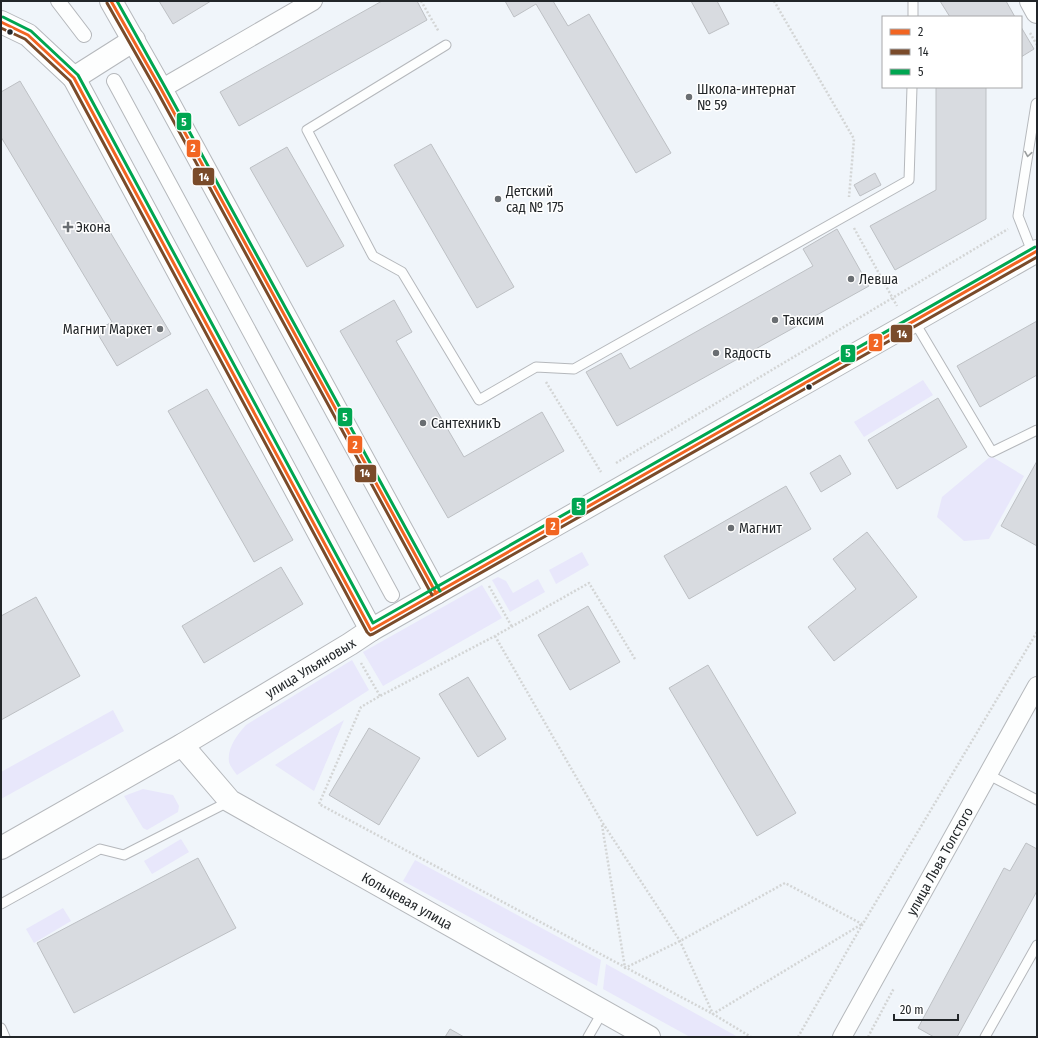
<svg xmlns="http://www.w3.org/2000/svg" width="1038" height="1038" font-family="'Fira Sans Condensed',sans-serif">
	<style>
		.green { fill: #e8e7fb }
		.building { fill: #d8dbe0; stroke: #bdc0c4 }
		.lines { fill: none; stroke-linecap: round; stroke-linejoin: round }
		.service-casing { stroke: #b5b8bc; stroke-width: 11 }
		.pedestrian-casing { stroke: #b5b8bc; stroke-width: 16 }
		.minor-casing { stroke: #b5b8bc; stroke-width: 20 }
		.tertiary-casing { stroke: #b5b8bc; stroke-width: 24 }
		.secondary-casing { stroke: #b5b8bc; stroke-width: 24 }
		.path { stroke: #d3d5d5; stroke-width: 2.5; stroke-dasharray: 2 2; stroke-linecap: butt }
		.service { stroke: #fdfefe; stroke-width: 9 }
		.pedestrian { stroke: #fdfefe; stroke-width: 14 }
		.minor { stroke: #fdfefe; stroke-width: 18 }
		.tertiary { stroke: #fdfefe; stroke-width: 22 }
		.secondary { stroke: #fdfefe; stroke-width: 22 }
		.bus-1-casing { stroke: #fff; stroke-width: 6 }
		.bus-2-casing { stroke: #fff; stroke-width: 6 }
		.bus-3-casing { stroke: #fff; stroke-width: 6 }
		.bus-1 { stroke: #f26522; stroke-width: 3 }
		.bus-2 { stroke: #7a4b2a; stroke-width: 3 }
		.bus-3 { stroke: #00a651; stroke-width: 3 }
		.oneway { stroke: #9a9d9e }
		.bus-dot { fill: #222629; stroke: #fff; stroke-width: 1.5 }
		.poi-dot { fill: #6a6e72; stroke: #fff; stroke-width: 1.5 }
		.labels { text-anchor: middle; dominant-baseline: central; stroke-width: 3; stroke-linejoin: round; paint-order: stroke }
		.poi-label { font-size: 14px; fill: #222629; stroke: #fff; text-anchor: start }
		.street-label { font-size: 14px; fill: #222629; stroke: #fff }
		.line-badge { stroke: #fff; stroke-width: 1.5 }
		.badge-label { font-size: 11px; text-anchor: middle; font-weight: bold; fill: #fff }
	</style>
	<rect width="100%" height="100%" fill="#f0f5fa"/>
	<g class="green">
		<polygon points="923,380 933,395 864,437 854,422"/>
		<polygon points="991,456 1024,476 989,539 964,541 937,517 942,497"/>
		<polygon points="582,552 589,565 556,584 549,570"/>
		<polygon points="498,577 506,581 513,593 538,579 545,592 510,612 492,580"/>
		<polygon points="482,585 502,618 383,686 363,652"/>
		<path d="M352 660 369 690 237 775C234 771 230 766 229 762 227 748 237 735 246 725Z"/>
		<polygon points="113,710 124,731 1,799 1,772"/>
		<polygon points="344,720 314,791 275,765"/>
		<polygon points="143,789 173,795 179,806 178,812 147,830 143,828 124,796"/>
		<polygon points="181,839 189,852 152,874 144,861"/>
		<polygon points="415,860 601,960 597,986 403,881"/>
		<polygon points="63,908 71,921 34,943 26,929"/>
		<polygon points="606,964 738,1037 690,1037 603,989"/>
	</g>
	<g class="building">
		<polygon points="159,1 211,1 173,24"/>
		<polygon points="382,1 417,1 427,20 239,126 220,92"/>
		<polygon points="505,1 553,1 568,26 589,14 671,153 636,173 536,4 514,17"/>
		<polygon points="691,1 717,1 729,24 709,34"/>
		<polygon points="940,1 1006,1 1015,17 950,17"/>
		<polygon points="1021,27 1034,49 1021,57"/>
		<polygon points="20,81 171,334 117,366 96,331 112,322 1,137 1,92"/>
		<polygon points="936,87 986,87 986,219 895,270 870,226 936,190"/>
		<polygon points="431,144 514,287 477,308 394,165"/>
		<polygon points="287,147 344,246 307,267 250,168"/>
		<polygon points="875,173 881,185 860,196 854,185"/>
		<polygon points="837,229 869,286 617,426 586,372 621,353 630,369 813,266 803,249"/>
		<polygon points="394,300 412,332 396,341 464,457 542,412 564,451 448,518 340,331"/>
		<polygon points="1037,321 1037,375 980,407 957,366"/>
		<polygon points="207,389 293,540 254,562 168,411"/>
		<polygon points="938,398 967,447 897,489 868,440"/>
		<polygon points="840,455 851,474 821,492 810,473"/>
		<polygon points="1037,461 1037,546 1001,526"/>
		<polygon points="786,486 811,529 689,599 664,556"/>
		<polygon points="867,532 917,597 834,661 808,627 856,589 833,559"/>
		<polygon points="281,567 303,604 204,663 182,626"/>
		<polygon points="36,597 80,676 1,720 1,616"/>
		<polygon points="588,606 620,662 570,690 538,635"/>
		<polygon points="708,665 796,813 757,836 669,688"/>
		<polygon points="468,677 506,739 478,757 439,694"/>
		<polygon points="369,728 420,758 379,825 329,795"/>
		<polygon points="1026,843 1037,849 1037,891 957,1037 934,1037 918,1028 1004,868 1010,871"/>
		<polygon points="198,858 236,928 74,1013 37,943"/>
		<polygon points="450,1029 464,1037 445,1037"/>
	</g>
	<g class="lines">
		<g class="service-casing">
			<g id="service">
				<polyline points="913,17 913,1"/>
				<polyline points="446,45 307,130 373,256 402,272 479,400 536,367 574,369 909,180 912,87"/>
				<polyline points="1033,254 1018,216 1036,104 1037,103"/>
				<polyline points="914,321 992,452 1037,430"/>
				<polyline points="987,774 1037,800"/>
				<polyline points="1,904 100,849 124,855 230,801"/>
				<polyline points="1,1028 5,1037"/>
				<polyline points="588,1037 603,1011"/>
				<polyline points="985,1037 1037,945"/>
			</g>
		</g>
		<g class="pedestrian-casing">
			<g id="pedestrian">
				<polyline points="58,1 84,35"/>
				<polyline points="114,81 392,595"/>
			</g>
		</g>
		<g class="minor-casing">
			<g id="minor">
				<polyline points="161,89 313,1"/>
				<path id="s1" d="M842 1037 1037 686"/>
			</g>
		</g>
		<g class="tertiary-casing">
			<g id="tertiary">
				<polyline points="1031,1 1037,12"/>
				<path id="s2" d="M182 745 230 801 649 1037"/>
				<path id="s3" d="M1 848 182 745 350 644 371 630"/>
			</g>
		</g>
		<g class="secondary-casing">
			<g id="secondary">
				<polyline points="111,1 161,89 436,593"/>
				<polyline points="1,22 28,35 74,78 371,630 1037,251"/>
				<polyline points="74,78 134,40"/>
			</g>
		</g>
		<g class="path">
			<polyline points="421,1 439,32"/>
			<polyline points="774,1 854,139 849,197"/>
			<polyline points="1030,33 1037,45"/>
			<polyline points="854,228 897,306"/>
			<polyline points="546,382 601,472"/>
			<polyline points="616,463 1008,229"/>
			<polyline points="489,586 512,627"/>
			<polyline points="495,636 602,822 680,941 713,1014 862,924"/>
			<polyline points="635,659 589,583 495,636 380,696 361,707 319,804 713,1014 751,1037"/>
			<polyline points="361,663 380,696"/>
			<polyline points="602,825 625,968 680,941 785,883 862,924"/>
			<polyline points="798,1037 858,932 1037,632"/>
			<polyline points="868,1037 894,988"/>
		</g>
		<use href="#service" class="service"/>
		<use href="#pedestrian" class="pedestrian"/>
		<use href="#minor" class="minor"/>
		<use href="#tertiary" class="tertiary"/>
		<use href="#secondary" class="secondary"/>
		<g class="bus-1-casing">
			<g id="bus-1">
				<polyline points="111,1 161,89 436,593"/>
				<polyline points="1,22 28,35 74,78 371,630 1037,251"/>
			</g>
		</g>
		<g class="bus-2-casing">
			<g id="bus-2">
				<polyline points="107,3 157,91 432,595"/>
				<polyline points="1,28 25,39 70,81 367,632 370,635 373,634 1037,257"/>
			</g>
		</g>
		<g class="bus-3-casing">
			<g id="bus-3">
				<polyline points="117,1 165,87 440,591"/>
				<polyline points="3,17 31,31 78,75 373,623 1035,247"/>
			</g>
		</g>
		<use href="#bus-1" class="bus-1"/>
		<use href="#bus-2" class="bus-2"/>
		<use href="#bus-3" class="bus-3"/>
	</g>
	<defs><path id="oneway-chevron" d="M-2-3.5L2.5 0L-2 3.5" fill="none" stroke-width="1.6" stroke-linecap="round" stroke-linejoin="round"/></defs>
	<use class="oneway" href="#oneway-chevron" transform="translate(1028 154) rotate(99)"/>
	<g class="bus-dot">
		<circle cx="10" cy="32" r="3.5"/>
		<circle cx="809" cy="387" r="3.5"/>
	</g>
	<g class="poi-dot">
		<circle cx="689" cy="97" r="4"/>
		<circle cx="498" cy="199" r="4"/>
		<path d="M66 221h4v4h4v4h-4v4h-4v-4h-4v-4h4z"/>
		<circle cx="851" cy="279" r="4"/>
		<circle cx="775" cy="320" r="4"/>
		<circle cx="160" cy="329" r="4"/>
		<circle cx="716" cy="353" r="4"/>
		<circle cx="423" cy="423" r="4"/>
		<circle cx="731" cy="528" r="4"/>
	</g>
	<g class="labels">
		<g class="poi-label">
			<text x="697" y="89">Школа-интернат<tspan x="697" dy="16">№ 59</tspan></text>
			<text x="506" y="191">Детский<tspan x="506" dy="16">сад № 175</tspan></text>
			<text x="76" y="227">Экона</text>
			<text x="859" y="279">Левша</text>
			<text x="783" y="320">Таксим</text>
			<text x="152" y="329" text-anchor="end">Магнит Маркет</text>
			<text x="724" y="353">Rадость</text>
			<text x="431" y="423">СантехникЪ</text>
			<text x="739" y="528">Магнит</text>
		</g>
		<g class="street-label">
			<text stroke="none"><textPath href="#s3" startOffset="358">улица Ульяновых</textPath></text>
			<text stroke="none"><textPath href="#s1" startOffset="201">улица Льва Толстого</textPath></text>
			<text stroke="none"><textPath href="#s2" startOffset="277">Кольцевая улица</textPath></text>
		</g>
	</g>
	<g class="line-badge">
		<rect x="176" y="112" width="16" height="19" rx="4" fill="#00a651"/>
		<rect x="186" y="139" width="15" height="19" rx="4" fill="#f26522"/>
		<rect x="192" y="167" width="23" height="19" rx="4" fill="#7a4b2a"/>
		<rect x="890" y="324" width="23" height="19" rx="4" fill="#7a4b2a"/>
		<rect x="868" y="333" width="15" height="19" rx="4" fill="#f26522"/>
		<rect x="840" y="344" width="16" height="19" rx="4" fill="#00a651"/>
		<rect x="337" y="407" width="16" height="20" rx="4" fill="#00a651"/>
		<rect x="347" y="435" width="16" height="19" rx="4" fill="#f26522"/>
		<rect x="354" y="464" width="23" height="19" rx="4" fill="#7a4b2a"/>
		<rect x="571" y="497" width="15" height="19" rx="4" fill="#00a651"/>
		<rect x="545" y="517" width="15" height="19" rx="4" fill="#f26522"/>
	</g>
	<g class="badge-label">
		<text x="184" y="126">5</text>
		<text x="193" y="152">2</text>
		<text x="204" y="181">14</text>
		<text x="902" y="338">14</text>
		<text x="876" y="347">2</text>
		<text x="848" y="357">5</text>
		<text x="345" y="421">5</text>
		<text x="355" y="449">2</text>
		<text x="365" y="477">14</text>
		<text x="579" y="510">5</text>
		<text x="553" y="530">2</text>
	</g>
	<rect width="1038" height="1038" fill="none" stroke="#222629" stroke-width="4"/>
	<rect x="882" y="16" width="140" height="72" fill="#ffffff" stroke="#a7a8a9"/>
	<rect x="890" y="29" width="20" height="6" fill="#f26522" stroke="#a7a8a9"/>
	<text x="918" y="36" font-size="12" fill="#222629">2</text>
	<rect x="890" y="49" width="20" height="6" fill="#7a4b2a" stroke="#a7a8a9"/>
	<text x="918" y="56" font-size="12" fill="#222629">14</text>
	<rect x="890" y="69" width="20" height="6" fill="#00a651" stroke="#a7a8a9"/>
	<text x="918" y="76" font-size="12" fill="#222629">5</text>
	<path d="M894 1014v6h64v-6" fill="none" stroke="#222629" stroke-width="2"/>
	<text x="900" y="1014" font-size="12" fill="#222629" stroke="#ffffff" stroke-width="3" paint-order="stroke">20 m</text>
</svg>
